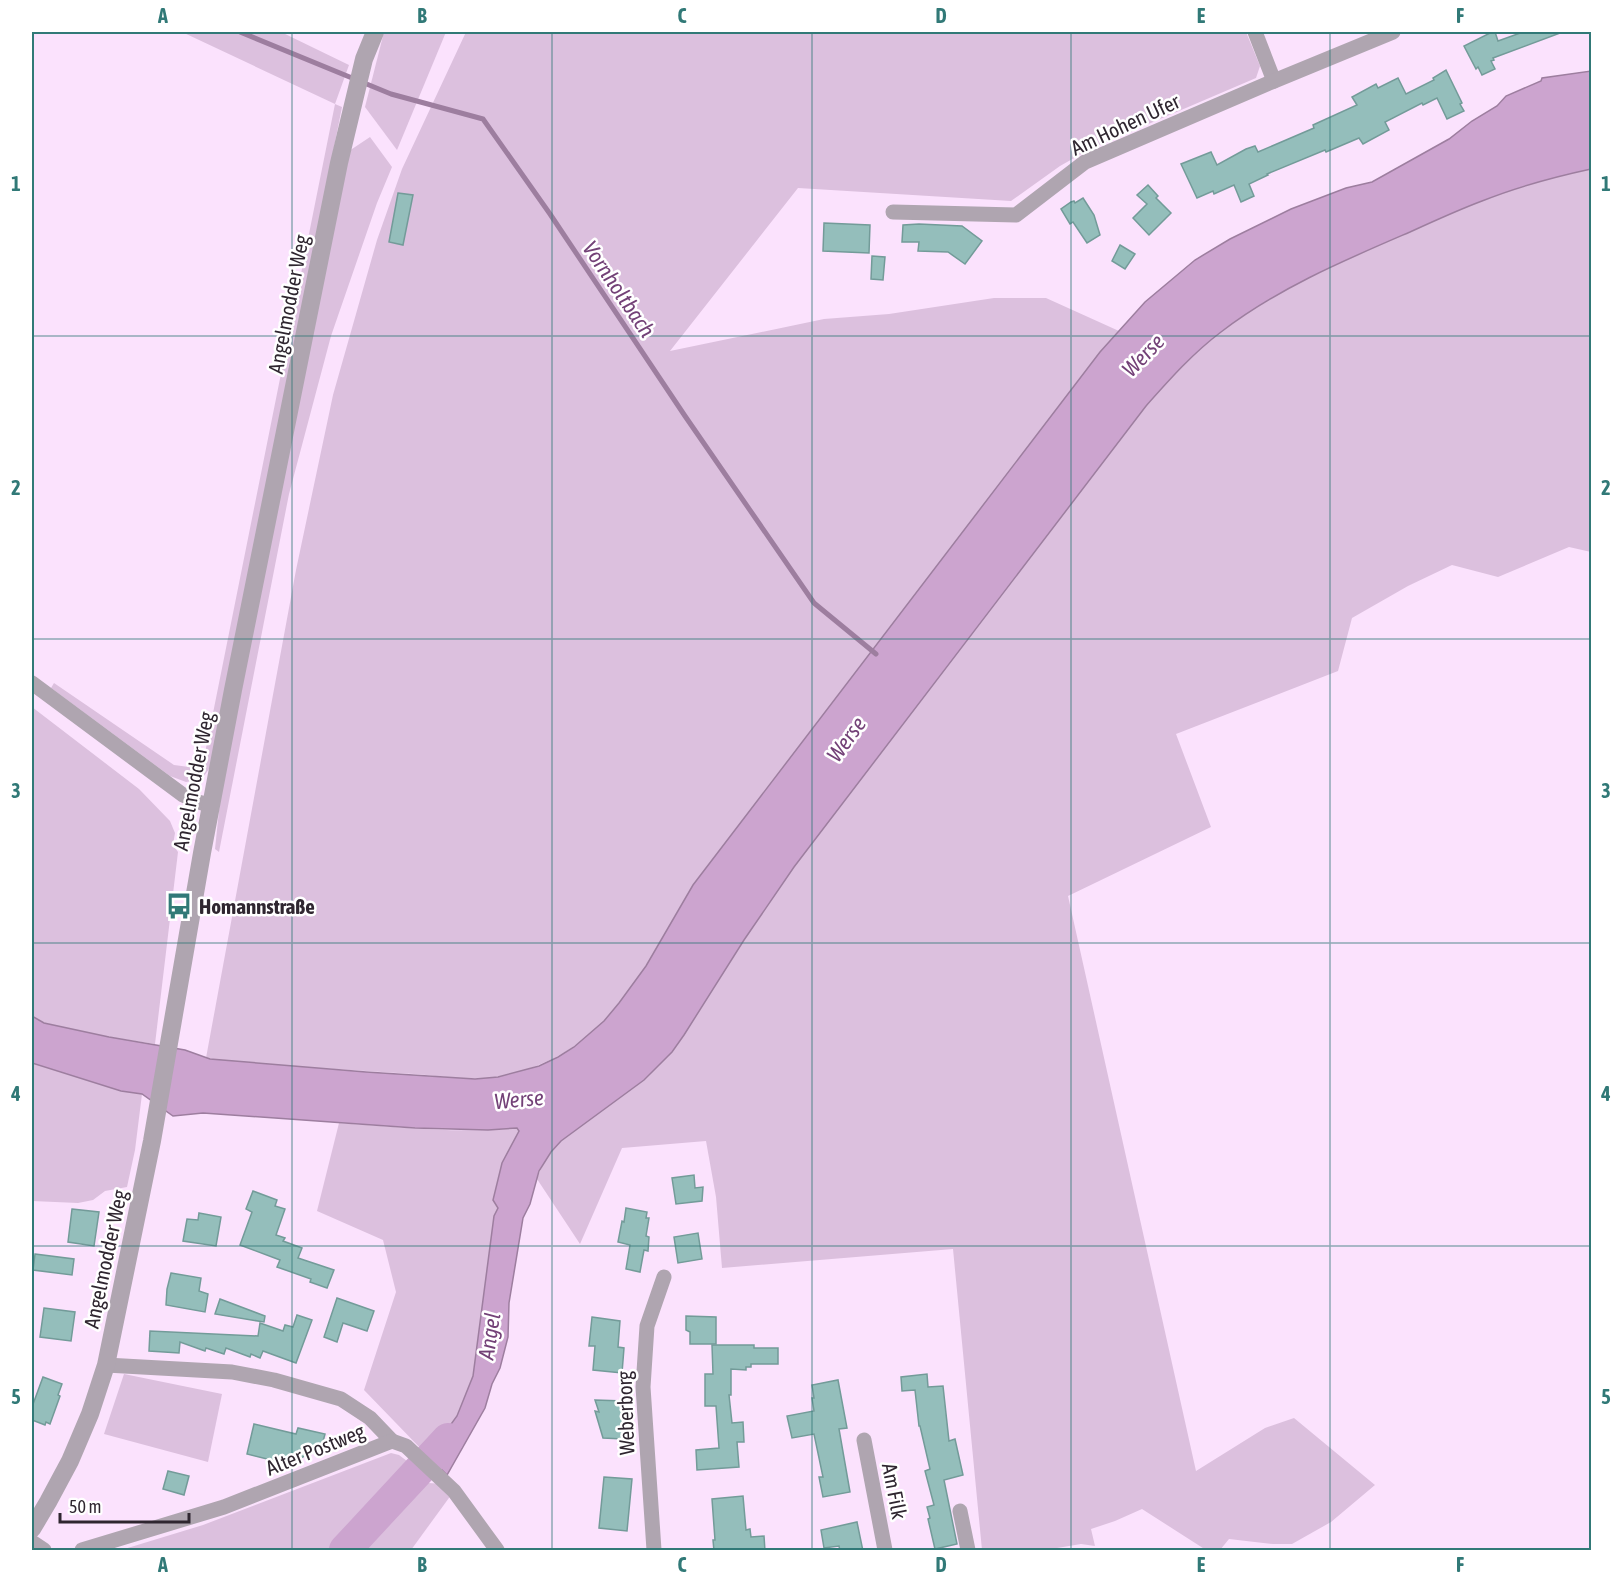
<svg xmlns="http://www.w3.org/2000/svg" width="1623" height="1582" font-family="'Asap Condensed',sans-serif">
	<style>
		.green { fill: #dcc0de }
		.water { fill: #cca4cf; stroke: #9d7e9f; stroke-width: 1.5 }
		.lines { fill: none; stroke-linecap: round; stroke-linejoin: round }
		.stream { stroke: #9d7e9f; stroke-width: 5 }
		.river { stroke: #cca4cf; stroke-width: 32 }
		.building { fill: #94bebb; stroke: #739b99; stroke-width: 1.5 }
		.minor { stroke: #afa5b0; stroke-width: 15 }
		.tertiary { stroke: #afa5b0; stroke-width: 18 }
		.grid { fill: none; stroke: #317977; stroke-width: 1.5; stroke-opacity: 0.55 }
		.labels { text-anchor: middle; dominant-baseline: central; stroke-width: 5; stroke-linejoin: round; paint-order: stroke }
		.street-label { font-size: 21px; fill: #2f2630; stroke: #fff }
		.poi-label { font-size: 21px; font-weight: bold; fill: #2f2630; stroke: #fff; text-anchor: start }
		.water-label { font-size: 22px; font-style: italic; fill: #734177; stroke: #fff }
		.neatline { fill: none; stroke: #317977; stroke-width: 2 }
		.grid-label { font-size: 20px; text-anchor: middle; font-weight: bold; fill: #317977 }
	</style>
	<rect width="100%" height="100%" fill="#fbe2fd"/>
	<g class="green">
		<polygon points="182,32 281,32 349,65 335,104 342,107 211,766 202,779 186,782 170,776 51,688 54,683 174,765 189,767 203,763 335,104"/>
		<polygon points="384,32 446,32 397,150 365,107"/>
		<path d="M466 32H1246L1260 66 1256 78 1090 149 1060 166 1011 201 798 188 670 351 824 319 889 314 994 298H1046L1119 331 1100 352 693 885C666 931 642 983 603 1022 574 1051 541 1068 501 1076 473 1082 442 1076 414 1074 346 1070 278 1066 210 1060L206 1058 296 570 333 395 377 240 402 169Z"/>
		<polygon points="370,137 392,167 377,203 331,336 289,494 219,852 215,849 220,801 313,319 349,151"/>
		<path d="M1591 169V552L1569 547 1498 577 1452 565 1408 586 1352 618 1338 671 1176 734 1211 827 1068 896 1196 1471 1265 1428 1294 1418 1375 1485 1331 1522 1292 1544H1273L1229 1539 1220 1550H1206L1142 1509 1115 1521 1091 1529 1095 1546 1081 1544 1045 1550H982L953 1249 722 1268 716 1197 706 1141 622 1148 580 1244 537 1179C542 1164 551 1152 561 1141L644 1080 672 1052 684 1035 744 940 794 867 1146 406C1170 379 1193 353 1221 332 1278 288 1345 260 1410 232 1434 221 1458 210 1482 201 1517 187 1554 177 1591 169Z"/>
		<polygon points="32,707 139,789 170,821 175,833 173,845 178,852 155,1044 109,1037 44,1023 32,1016"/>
		<polygon points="32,1063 121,1091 142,1094 135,1150 127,1187 105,1191 93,1200 78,1203 32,1201"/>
		<path d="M339 1123C397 1127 458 1134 517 1128L519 1131 498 1208 494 1216 473 1376 457 1416 449 1427 438 1436 424 1452 364 1390 396 1292 383 1240 317 1211Z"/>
		<polygon points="124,1374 222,1394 208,1462 104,1434"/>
		<polygon points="391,1453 399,1455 411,1464 339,1539 333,1550 121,1550 203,1525"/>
		<polygon points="428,1483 446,1484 454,1491 411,1550 345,1550 347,1547"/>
	</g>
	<path class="water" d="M1591 71V169C1554 177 1517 187 1482 201 1458 210 1434 221 1410 232 1345 260 1278 288 1221 332 1193 353 1170 379 1146 406L794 867 744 940 684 1035 672 1052 644 1080 561 1141 551 1152 539 1171 530 1204 523 1218 509 1303 508 1337 500 1368 492 1384 485 1408 447 1475 424 1452 438 1436 449 1427 457 1416 473 1376 494 1216 498 1208 493 1200 502 1163 519 1131 517 1128 488 1130 415 1128 203 1113 173 1116 142 1094 121 1091 32 1063V1016L44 1023 109 1037 185 1050 210 1059 366 1072 475 1079 498 1077 539 1066 558 1057 574 1047 604 1021 619 1003 646 966 693 885 1100 352 1145 302 1195 260 1230 239 1291 209 1346 188 1372 182 1449 139 1472 121 1497 106 1506 96 1541 81 1542 78Z"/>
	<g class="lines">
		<polyline class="stream" points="240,32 391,94 483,119 550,214 685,416 814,603 876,654"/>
		<polyline class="river" points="345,1550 448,1439"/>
	</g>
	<g class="building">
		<polygon points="1492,32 1495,32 1498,41 1523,32 1560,33 1493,58 1494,60 1491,61 1495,69 1482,75 1478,67 1476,69 1464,46"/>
		<polygon points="1446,70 1462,103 1460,104 1464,111 1447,119 1437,98 1423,105 1422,103 1385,122 1389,130 1363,144 1359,138 1326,152 1325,150 1267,174 1268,175 1249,184 1254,196 1241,202 1234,185 1214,194 1213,191 1197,198 1181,164 1211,152 1217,165 1246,149 1255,146 1258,152 1314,128 1313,125 1357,105 1352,97 1376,84 1378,88 1398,78 1406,94 1434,80 1433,78"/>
		<polygon points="1148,185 1158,196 1156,198 1171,213 1149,235 1133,218 1147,204 1137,195"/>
		<polygon points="398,193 413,195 403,245 389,242"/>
		<polygon points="1083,198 1094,215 1100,235 1087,243 1073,222 1070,224 1061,209 1071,202 1074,201 1075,203"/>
		<polygon points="824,223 870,225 869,253 823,251"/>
		<polygon points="919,224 962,226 982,241 965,264 948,252 918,251 919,242 902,242 903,225"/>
		<polygon points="1120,245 1135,254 1125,269 1112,261"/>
		<polygon points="872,256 885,257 883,280 871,279"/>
		<polygon points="694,1175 695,1188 703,1187 702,1201 676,1204 672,1178"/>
		<polygon points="253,1191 277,1200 275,1206 285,1209 276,1235 285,1238 283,1241 302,1248 298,1258 334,1270 327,1288 310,1282 311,1279 277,1267 280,1260 240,1245 252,1212 246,1209"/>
		<polygon points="626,1208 647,1212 646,1218 649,1218 646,1236 649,1237 648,1251 644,1250 640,1272 626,1269 630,1245 618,1242 622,1221 624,1222"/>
		<polygon points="72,1209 99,1212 94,1246 68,1242"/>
		<polygon points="199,1213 221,1217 216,1246 183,1241 187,1219 198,1220"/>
		<polygon points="698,1233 702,1259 678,1263 674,1237"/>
		<polygon points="35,1254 74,1259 72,1275 33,1270"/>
		<polygon points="171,1273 201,1278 199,1291 208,1294 205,1312 166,1305 167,1289"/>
		<polygon points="337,1298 374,1311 367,1331 343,1323 337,1342 324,1337"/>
		<polygon points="220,1299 265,1316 264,1322 215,1314"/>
		<polygon points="44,1308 75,1312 71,1341 40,1337"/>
		<polygon points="297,1315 312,1320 296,1363 263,1351 260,1358 251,1354 250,1357 226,1348 224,1354 206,1348 205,1351 180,1342 179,1353 149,1351 150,1331 258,1336 260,1323 283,1331 285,1325 293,1327"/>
		<polygon points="686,1316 716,1317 716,1344 690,1344 690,1332 686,1330"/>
		<polygon points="592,1317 620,1321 618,1347 624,1348 622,1373 593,1370 595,1346 589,1346"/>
		<polygon points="712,1345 754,1345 754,1348 778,1348 778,1364 751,1364 751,1367 746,1367 746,1370 731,1369 731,1395 729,1395 732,1423 743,1422 744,1442 737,1442 739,1467 697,1470 696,1450 719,1448 716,1406 705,1406 705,1374 713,1374"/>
		<polygon points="927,1374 928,1387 943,1386 949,1441 955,1439 963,1475 944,1480 957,1544 935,1549 928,1519 930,1518 927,1507 934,1505 925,1471 930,1469 920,1426 919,1426 915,1390 902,1391 901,1377"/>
		<polygon points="43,1377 62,1384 58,1395 60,1396 50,1424 46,1422 45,1425 32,1420 32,1407"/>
		<polygon points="838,1380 847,1428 839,1429 850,1492 823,1497 819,1477 823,1477 814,1434 792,1438 787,1416 814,1411 812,1398 814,1398 812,1385"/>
		<polygon points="595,1400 624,1401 623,1439 603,1438 595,1411 599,1412"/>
		<polygon points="254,1424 296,1434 298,1428 325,1434 321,1449 287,1464 247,1454"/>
		<polygon points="168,1471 189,1476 184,1495 163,1489"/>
		<polygon points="604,1477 632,1479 627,1531 599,1528"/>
		<polygon points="743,1496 746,1530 750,1529 751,1537 764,1536 765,1551 714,1551 713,1540 715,1540 712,1499"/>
		<polygon points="857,1522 863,1551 840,1551 839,1546 824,1548 821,1530"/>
	</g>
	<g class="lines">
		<g class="minor">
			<polyline points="1255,32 1274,81"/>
			<polyline points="893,212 1016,215 1085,162 1274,81 1393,32"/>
			<polyline points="32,683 183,795 198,802 210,805"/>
			<polyline points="106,1365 232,1372 274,1380 341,1399 370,1418 392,1441"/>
			<polyline points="864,1440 885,1550"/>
			<polyline points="960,1511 968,1550"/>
			<polyline points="32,1542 44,1550"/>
			<polyline points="82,1550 224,1507 392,1441 406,1446 454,1491 497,1550"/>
			<polyline points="654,1550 643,1387 647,1326 664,1277"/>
		</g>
		<polyline class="tertiary" points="32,1529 48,1502 70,1461 90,1414 106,1365 152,1141 202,853 233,690 339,163 364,59 375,32"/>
	</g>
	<path class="grid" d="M292 32V1550M552 32V1550M812 32V1550M1071 32V1550M1330 32V1550M32 336H1592M32 639H1592M32 943H1592M32 1246H1592"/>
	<defs>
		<g id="bus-bare" transform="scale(2.07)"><path d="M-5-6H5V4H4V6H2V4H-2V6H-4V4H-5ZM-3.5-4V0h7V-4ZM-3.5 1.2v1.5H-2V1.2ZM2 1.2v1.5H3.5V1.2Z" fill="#317977" stroke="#fff" stroke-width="2.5" paint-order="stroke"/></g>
	</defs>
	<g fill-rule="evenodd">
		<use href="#bus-bare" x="179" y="906"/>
	</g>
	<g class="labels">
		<g class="street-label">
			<text transform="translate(1125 124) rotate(-25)">Am Hohen Ufer</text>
			<text transform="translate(288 304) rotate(-79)">Angelmodder Weg</text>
			<text transform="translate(193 781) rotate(-79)">Angelmodder Weg</text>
			<text transform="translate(105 1259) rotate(-78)">Angelmodder Weg</text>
			<text transform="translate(625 1413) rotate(-92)">Weberborg</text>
			<text transform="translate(315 1449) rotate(-22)">Alter Postweg</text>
			<text transform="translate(895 1491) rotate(79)">Am Filk</text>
		</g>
		<g class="poi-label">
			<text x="199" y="906">Homannstraße</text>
		</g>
		<g class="water-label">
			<text transform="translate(619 289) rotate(56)">Vornholtbach</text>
			<text transform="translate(1143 355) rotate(-46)">Werse</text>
			<text transform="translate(846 739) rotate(-54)">Werse</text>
			<text transform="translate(519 1099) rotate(-5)">Werse</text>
			<text transform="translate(489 1336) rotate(-81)">Angel</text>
		</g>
	</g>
	<rect width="1623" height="1582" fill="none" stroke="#ffffff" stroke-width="66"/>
	<path d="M60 1513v9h129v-9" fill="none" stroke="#2f2630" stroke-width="3"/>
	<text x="69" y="1513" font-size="18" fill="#2f2630" stroke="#ffffff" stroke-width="4.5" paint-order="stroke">50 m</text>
	<rect x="33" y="33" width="1557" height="1516" class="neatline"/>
	<g class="grid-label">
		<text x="163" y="23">A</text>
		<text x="422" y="23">B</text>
		<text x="682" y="23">C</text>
		<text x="941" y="23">D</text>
		<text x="1201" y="23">E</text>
		<text x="1460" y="23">F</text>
		<text x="16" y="191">1</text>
		<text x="1606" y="191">1</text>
		<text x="16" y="495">2</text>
		<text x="1606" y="495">2</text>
		<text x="16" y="798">3</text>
		<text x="1606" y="798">3</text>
		<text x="16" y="1101">4</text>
		<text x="1606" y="1101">4</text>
		<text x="16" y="1404">5</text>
		<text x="1606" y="1404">5</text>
		<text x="163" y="1572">A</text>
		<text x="422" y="1572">B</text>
		<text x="682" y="1572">C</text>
		<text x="941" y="1572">D</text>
		<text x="1201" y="1572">E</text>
		<text x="1460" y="1572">F</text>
	</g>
</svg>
